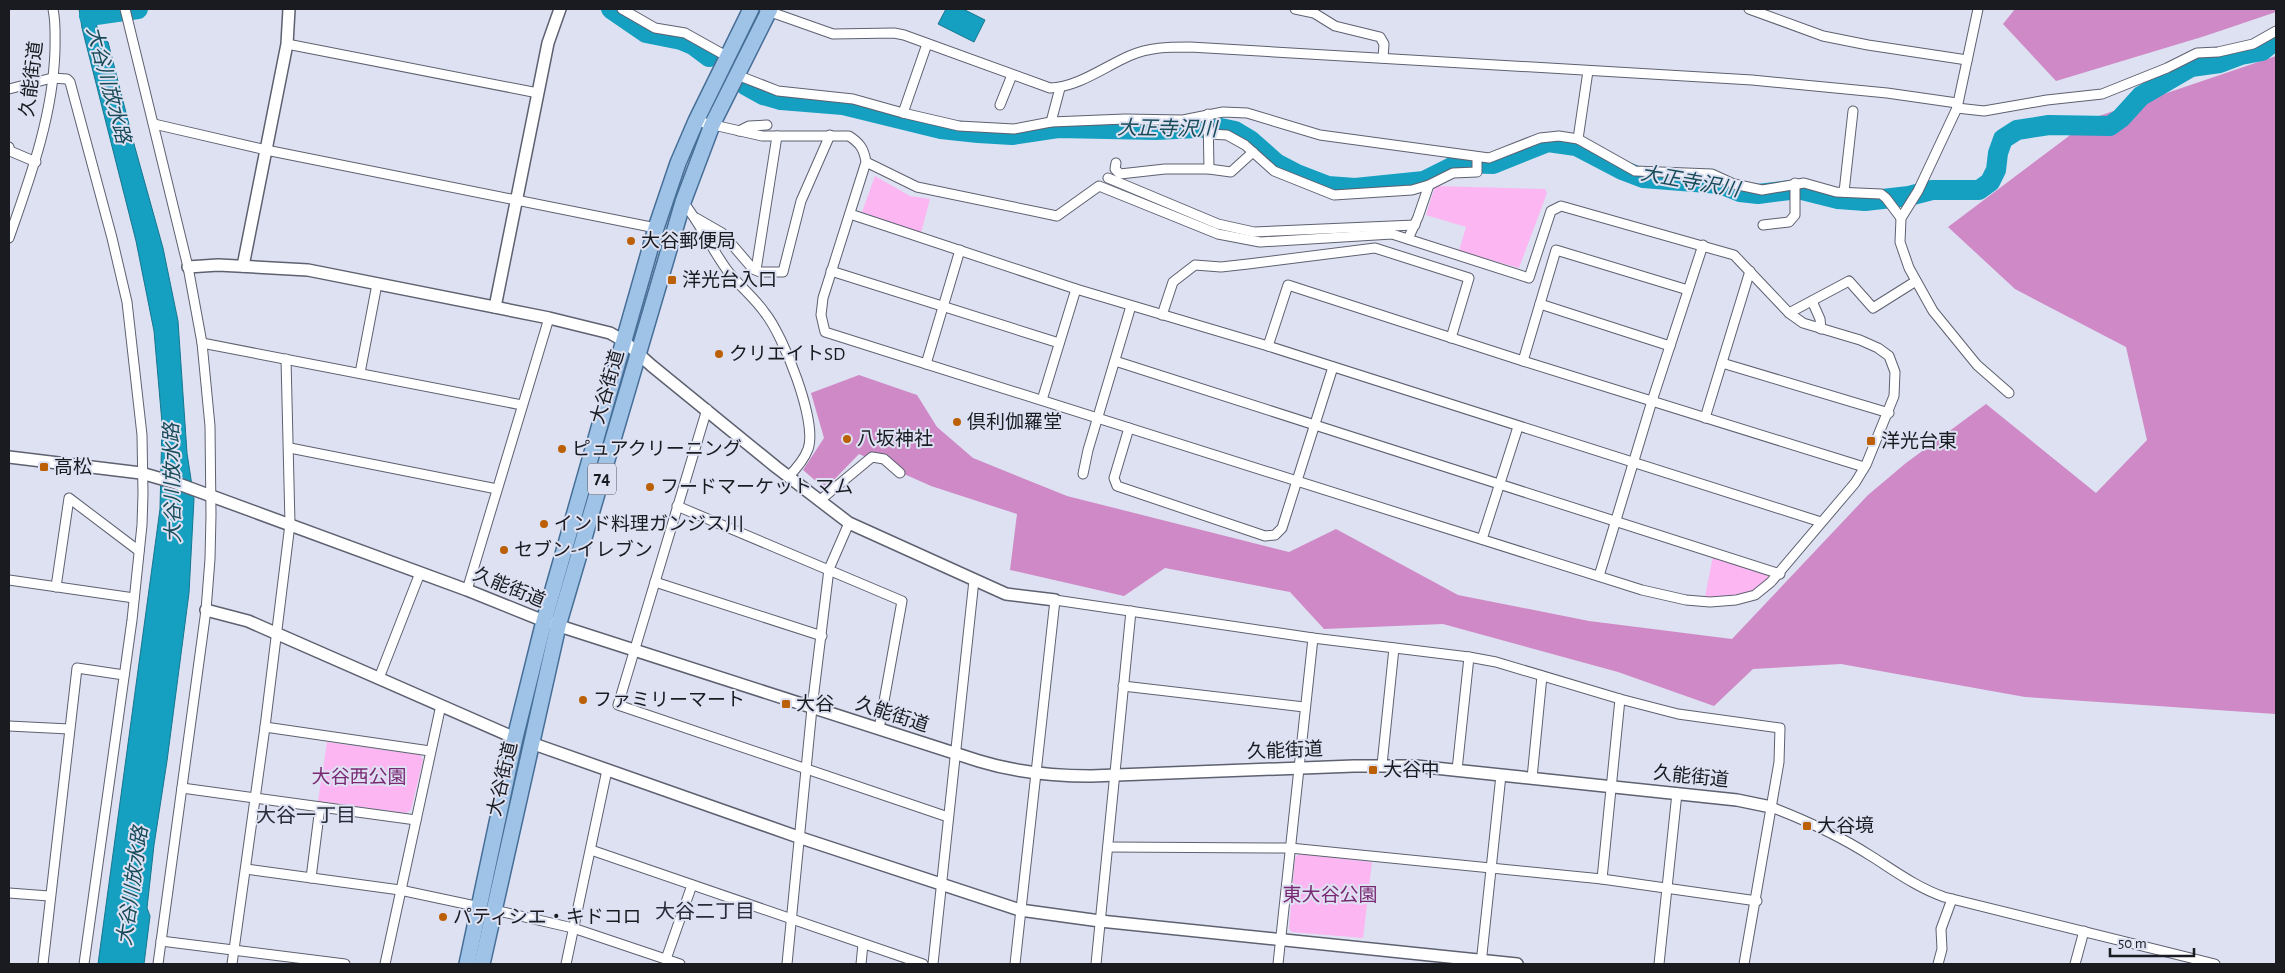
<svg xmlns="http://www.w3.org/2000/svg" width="2285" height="973" font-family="'Alegreya Sans','Noto Sans JP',sans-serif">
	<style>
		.green { fill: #fcb6f2 }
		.forest { fill: #cf89c6 }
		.water { fill: #159fc1; stroke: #167791 }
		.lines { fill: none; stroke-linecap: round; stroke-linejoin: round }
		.river { stroke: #159fc1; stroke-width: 20 }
		.minor-casing { stroke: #5d6170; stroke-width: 11 }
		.tertiary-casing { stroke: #5d6170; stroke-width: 14 }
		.primary-casing { stroke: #466e96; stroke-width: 18 }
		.minor { stroke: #fff; stroke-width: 9 }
		.tertiary { stroke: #fff; stroke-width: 11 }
		.primary { stroke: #9fc3e6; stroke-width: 15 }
		.poi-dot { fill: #bb6006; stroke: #dde1f2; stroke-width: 2 }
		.labels { text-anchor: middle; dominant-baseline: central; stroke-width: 4; stroke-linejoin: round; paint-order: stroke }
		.shield { fill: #dde1f2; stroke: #545660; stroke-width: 1 }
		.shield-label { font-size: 18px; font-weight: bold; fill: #191b21 }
		.street-label { font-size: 19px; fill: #191b21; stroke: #dde1f2 }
		.poi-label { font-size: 19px; fill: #191b21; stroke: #dde1f2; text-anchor: start }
		.park-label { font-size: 19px; fill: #792872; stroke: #dde1f2 }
		.water-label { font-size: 20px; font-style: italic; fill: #184b59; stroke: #dde1f2 }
		.neighbourhood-label { font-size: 20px; fill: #292c39; stroke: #dde1f2 }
	</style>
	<rect width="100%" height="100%" fill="#dde1f2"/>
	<g class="green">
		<polygon points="875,176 910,196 930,199 921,233 862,212"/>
		<polygon points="1435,186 1545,189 1547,193 1519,268 1459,251 1466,227 1426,215"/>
		<path d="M1713 556 1766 573 1769 578C1751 597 1729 599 1705 597Z"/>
		<polygon points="327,742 420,755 423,760 411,810 406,813 318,801"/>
		<polygon points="1299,854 1372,862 1363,938 1292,932 1289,929 1295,858"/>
	</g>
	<g class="forest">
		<polygon points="2015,9 2276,9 2276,12 2205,36 2056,81 2003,24"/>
		<polygon points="2276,56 2276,714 2025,697 1841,664 1753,669 1714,706 1618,672 1443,624 1324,629 1290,592 1165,568 1124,596 1010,570 1017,514 931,486 859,454 825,489 803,470 824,438 811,393 859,375 917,395 937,427 973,458 1067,496 1289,552 1336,529 1458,595 1589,621 1732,639 1868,495 1906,463 1986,404 2096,493 2147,440 2126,347 2015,289 1948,227 2093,118"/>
	</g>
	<g class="water">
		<path d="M79 9H101L103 12 104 16 96 22C97 30 101 38 108 42L134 144 163 248 178 321 187 453 194 499 189 593 167 761 154 845 147 908 150 916 144 964H98L160 509 162 423 154 331 136 241 82 28Z"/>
		<polygon points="946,9 963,9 985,20 974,42 938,24"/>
	</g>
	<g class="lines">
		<g class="river">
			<polyline points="611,9 646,33 681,40 693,45 709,57"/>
			<polyline points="89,16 138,9"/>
			<polyline points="745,85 763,95 781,100 843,105 941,129 978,133 1012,135 1058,128 1156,130 1216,127 1235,131 1250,140 1276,163 1297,174 1328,186 1355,188 1424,181 1460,163 1493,164 1548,142 1576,146 1622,170 1643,178 1720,184 1740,192 1758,194 1798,189 1838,199 1865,201 1909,196 1932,190 1979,190 1990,182 1996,170 1998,153 2003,139 2017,130 2049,125 2110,126 2121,118 2141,96 2191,67 2220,63 2241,55 2262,51 2276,40"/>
		</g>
		<g class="minor-casing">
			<g id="minor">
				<polyline points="125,9 188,267 202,343 210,426 211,515 210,559 206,610 158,964"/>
				<polyline points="622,9 655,28 685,33 728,57"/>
				<polyline points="1295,9 1314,13 1335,26 1380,37 1384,44 1383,58"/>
				<polyline points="1749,9 1823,36 1868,45 1967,60"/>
				<polyline points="1978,9 1957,108 1918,191 1901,218 1900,242 1909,268 1933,311 1977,365 2009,393"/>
				<path d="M765 10 833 34 894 33 904 35 1050 88C1078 87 1104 67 1129 56 1149 47 1169 47 1190 47L1752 80 1887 93 1957 103"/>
				<polyline points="287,44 538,93"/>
				<polyline points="737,75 778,91 853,99 903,113 927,44"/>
				<polyline points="1060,88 1051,122 1125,119 1183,120 1223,112 1247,113 1320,135 1489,158 1540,138 1559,136 1578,139 1635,171 1712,174 1734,184 1762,190 1804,183 1836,192 1881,194 1886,198 1901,218"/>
				<polyline points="9,89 52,78 67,79 70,82 112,238 127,302 142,435 143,494 142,525 132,620 84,964"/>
				<polyline points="1000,105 1012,75"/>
				<polyline points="1957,108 1984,111 2047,100 2102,94 2167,68 2197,53 2218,52 2253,44 2276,31"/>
				<polyline points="903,113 959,126 1014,129 1051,122"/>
				<polyline points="1208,114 1209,169"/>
				<path d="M696 121 762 136H849C860 143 864 149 866 162L823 298 821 315 825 332 1642 590 1686 600 1710 602 1736 600 1755 595 1771 582 1855 483 1866 465 1894 396 1895 372 1889 356 1878 348 1860 340 1803 323 1789 313 1734 255 1561 206 1551 211 1529 278 1392 234 1260 242 1218 234 1099 186 1057 216 917 187 866 162"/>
				<polyline points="154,124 266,150 656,228"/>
				<polyline points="739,131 749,126 767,125"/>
				<polyline points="1209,134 1227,135 1245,145 1274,171 1334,195 1412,190 1429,185 1453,173 1477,172 1477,157"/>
				<polyline points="1578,139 1588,71"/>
				<polyline points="9,147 10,151 36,162"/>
				<polyline points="1116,163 1115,169 1120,174 1165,169 1209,169 1231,172 1253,152"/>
				<polyline points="1108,178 1218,224 1254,232 1415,225"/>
				<polyline points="1844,192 1853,111"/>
				<path d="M683 202C700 223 711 248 727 270 738 285 754 297 765 313 783 335 818 422 808 449 804 460 796 469 788 477"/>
				<polyline points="850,214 1076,289 1268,346 1821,522"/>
				<polyline points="696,218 722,233 753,269 760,272 783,272 801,201 830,135"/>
				<polyline points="1763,225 1789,222 1795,215 1795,183"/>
				<path d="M9 238C30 178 53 116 55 50 55 36 56 23 53 9"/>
				<polyline points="1408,239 1418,217 1429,185"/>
				<polyline points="756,270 777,136"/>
				<polyline points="831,271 1059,343"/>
				<polyline points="1812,301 1820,319 1821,329"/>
				<polyline points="1540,304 1670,346"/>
				<polyline points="1789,313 1849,281 1873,308 1916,281"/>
				<polyline points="1162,315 1173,282 1195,265 1221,267 1248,264 1375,248 1469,278 1451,338"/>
				<polyline points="202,343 522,405"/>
				<polyline points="1268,346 1288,285 1523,361 1864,467"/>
				<polyline points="1115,361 1780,574"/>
				<polyline points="1523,361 1556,250 1688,290"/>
				<polyline points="1722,363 1889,413"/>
				<polyline points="926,364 960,250"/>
				<polyline points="360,373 377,284"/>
				<polyline points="1042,400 1076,289"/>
				<polyline points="707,409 618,705 948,817"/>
				<polyline points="1705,418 1750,271"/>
				<polyline points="1129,428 1114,478 1117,486 1265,536 1275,535 1282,528 1333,367"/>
				<polyline points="290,448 497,489"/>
				<polyline points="1083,474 1088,450 1131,306"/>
				<polyline points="819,501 872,457 884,459 900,473"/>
				<polyline points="677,506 902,601 879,729"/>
				<polyline points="1482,539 1518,427"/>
				<polyline points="1599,576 1652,401 1703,245"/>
				<polyline points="9,580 134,598"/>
				<polyline points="655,582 822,636"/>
				<polyline points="56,587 69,498 139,551"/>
				<polyline points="467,590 549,318"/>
				<polyline points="379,678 420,573"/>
				<polyline points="1123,686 1304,707"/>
				<polyline points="9,726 69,729"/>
				<polyline points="265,727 430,751"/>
				<polyline points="1382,765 1394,648"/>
				<polyline points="1457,770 1469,657"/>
				<polyline points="1532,778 1542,676"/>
				<polyline points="182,788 416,820"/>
				<path d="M1771 807C1805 820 1840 836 1871 856 1895 871 1916 887 1944 897L2215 964"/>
				<polyline points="1108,847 1290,848 1602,879 1757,901"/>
				<polyline points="591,850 923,964"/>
				<polyline points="246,869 400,890 480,907"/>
				<polyline points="311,878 320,807"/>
				<polyline points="1602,879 1620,699"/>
				<polyline points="9,893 49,896"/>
				<polyline points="494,910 573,928 680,964"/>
				<polyline points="161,941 345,964"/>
				<polyline points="666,959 692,885"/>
				<polyline points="43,964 77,668 124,675"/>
				<polyline points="232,964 265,727 290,524 286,359"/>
				<polyline points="385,964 441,705"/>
				<polyline points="566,964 607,770"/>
				<polyline points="787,964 812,708 829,569 849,523"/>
				<polyline points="861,964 863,944"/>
				<polyline points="933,964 974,580"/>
				<polyline points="1015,964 1055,600 1313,638 1469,657 1496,662 1620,699 1678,714 1780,728 1779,762 1744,964"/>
				<polyline points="1096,964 1131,611"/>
				<polyline points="1278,964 1313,638"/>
				<polyline points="1481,964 1501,775"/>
				<polyline points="1659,964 1677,793"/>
				<polyline points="1938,964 1942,949 1941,929 1952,899"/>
				<polyline points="2075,964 2084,931"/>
			</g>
		</g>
		<g class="tertiary-casing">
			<g id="tertiary">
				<polyline points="243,266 287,44 289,9"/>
				<polyline points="188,267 218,265 308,270 549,318 610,333 624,341 652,366 776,467 849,523 1006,594 1055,600"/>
				<polyline points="495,307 548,43 560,9"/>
				<path d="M9 457 141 473 176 483 467 590 544 621 979 761C1015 772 1053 776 1091 776L1354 766H1416L1737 800 1771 807"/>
				<polyline points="206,610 248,621 515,738"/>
				<polyline points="531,743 801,838 1020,910 1100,921 1517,964"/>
			</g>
		</g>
		<g class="primary-casing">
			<g id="primary">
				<polyline points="467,964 515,738 544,621 656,228 678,163 696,121 751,9"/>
				<polyline points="482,964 558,626 683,202 712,125 770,9"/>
			</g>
		</g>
		<use href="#minor" class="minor"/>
		<use href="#tertiary" class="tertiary"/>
		<use href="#primary" class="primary"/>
	</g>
	<g class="poi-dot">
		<circle cx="631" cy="241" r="5"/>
		<rect x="667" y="275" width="10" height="10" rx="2.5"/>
		<circle cx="719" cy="354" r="5"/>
		<circle cx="957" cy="422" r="5"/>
		<circle cx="847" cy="439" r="5"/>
		<rect x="1866" y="436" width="10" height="10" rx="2.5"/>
		<circle cx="562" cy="449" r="5"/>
		<rect x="39" y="462" width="10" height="10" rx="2.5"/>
		<circle cx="650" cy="487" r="5"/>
		<circle cx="544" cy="524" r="5"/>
		<circle cx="504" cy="550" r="5"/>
		<circle cx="583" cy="700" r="5"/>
		<rect x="781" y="699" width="10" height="10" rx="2.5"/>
		<rect x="1368" y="765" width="10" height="10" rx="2.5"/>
		<rect x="1802" y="821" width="10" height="10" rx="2.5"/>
		<circle cx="443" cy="917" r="5"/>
	</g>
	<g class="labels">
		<rect class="shield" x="588" y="463.5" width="28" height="31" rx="4"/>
		<g class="shield-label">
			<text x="602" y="479">74</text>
		</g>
		<g class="street-label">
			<text transform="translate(32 79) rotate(-83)">久能街道</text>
			<text transform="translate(608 387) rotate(-74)">大谷街道</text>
			<text transform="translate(509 588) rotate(22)">久能街道</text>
			<text transform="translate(892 715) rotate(18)">久能街道</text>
			<text transform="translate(1285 751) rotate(-2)">久能街道</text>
			<text transform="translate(1691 777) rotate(6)">久能街道</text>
			<text transform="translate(503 779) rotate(-77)">大谷街道</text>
		</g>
		<g class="poi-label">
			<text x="641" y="241">大谷郵便局</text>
			<text x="682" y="280">洋光台入口</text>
			<text x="729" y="354">クリエイトSD</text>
			<text x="967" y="422">倶利伽羅堂</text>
			<text x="857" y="439">八坂神社</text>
			<text x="1881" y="441">洋光台東</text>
			<text x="572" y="449">ピュアクリーニング</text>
			<text x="54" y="467">高松</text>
			<text x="660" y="487">フードマーケット マム</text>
			<text x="554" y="524">インド料理ガンジス川</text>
			<text x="514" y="550">セブン-イレブン</text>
			<text x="593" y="700">ファミリーマート</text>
			<text x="796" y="704">大谷</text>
			<text x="1383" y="770">大谷中</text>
			<text x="1817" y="826">大谷境</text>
			<text x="453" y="917">パティシエ・キドコロ</text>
		</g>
		<g class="park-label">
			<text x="359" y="777">大谷西公園</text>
			<text x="1330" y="895">東大谷公園</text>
		</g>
		<g class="water-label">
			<text transform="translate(108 85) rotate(75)">大谷川放水路</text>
			<text transform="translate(1167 129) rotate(1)">大正寺沢川</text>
			<text transform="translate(1690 182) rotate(10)">大正寺沢川</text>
			<text transform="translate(173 483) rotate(-91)">大谷川放水路</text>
			<text transform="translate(133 886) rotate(-82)">大谷川放水路</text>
		</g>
		<g class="neighbourhood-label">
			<text x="306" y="816">大谷一丁目</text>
			<text x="705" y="912">大谷二丁目</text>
		</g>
	</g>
	<rect width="2285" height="973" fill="none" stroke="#191b21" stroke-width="20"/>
	<path d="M2110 948v8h84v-8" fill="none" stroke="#191b21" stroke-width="2.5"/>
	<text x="2118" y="948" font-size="15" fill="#191b21" stroke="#dde1f2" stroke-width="4" paint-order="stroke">50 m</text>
</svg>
